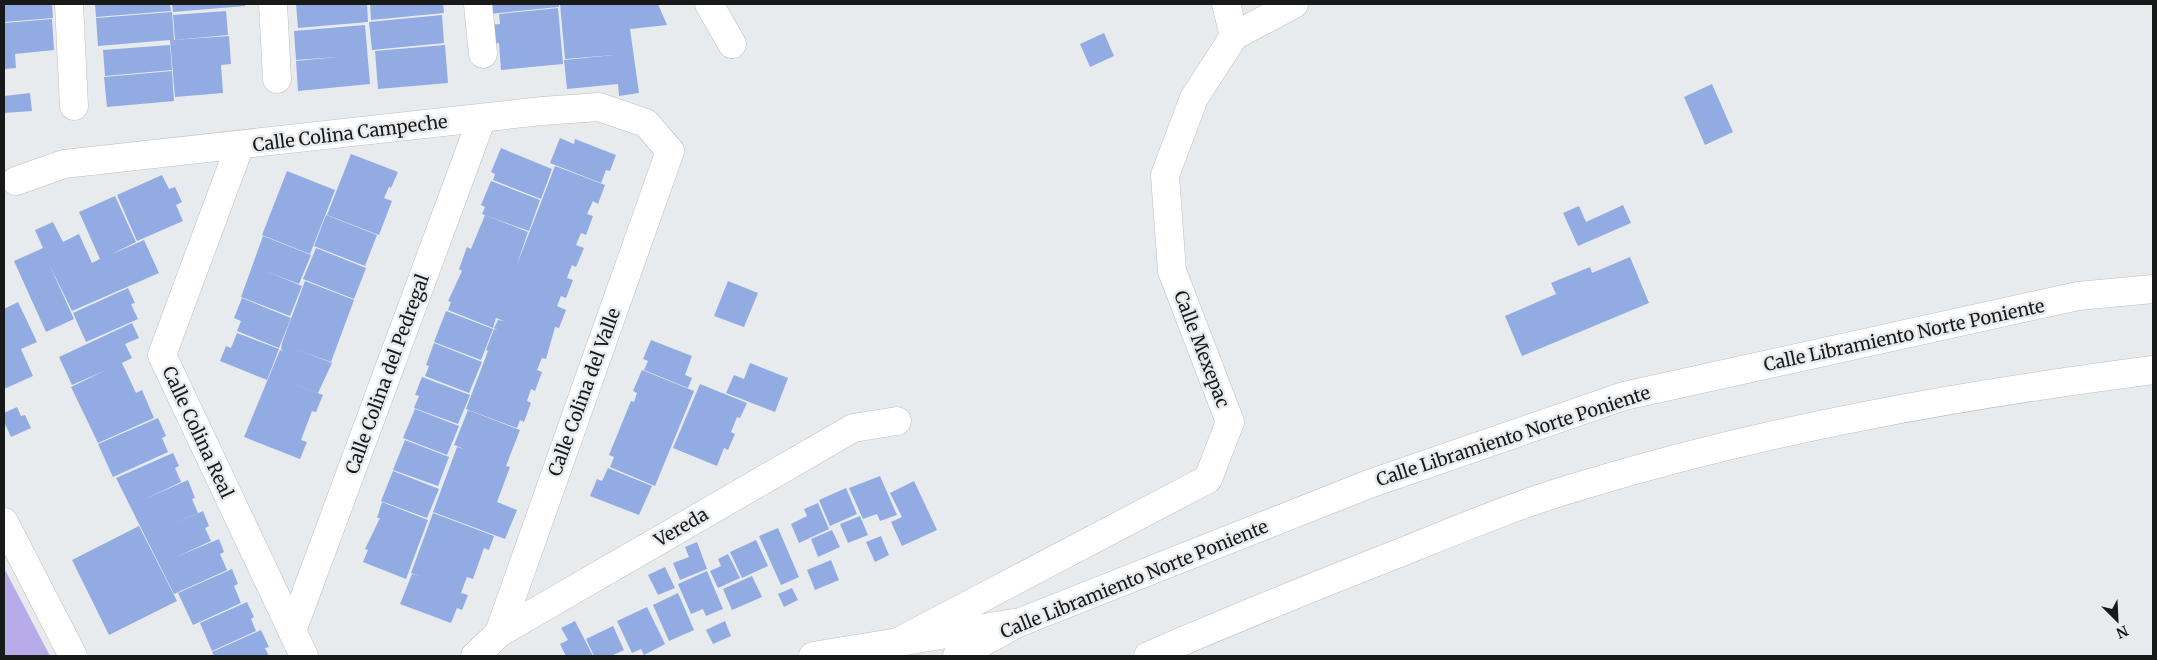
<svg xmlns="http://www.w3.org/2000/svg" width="2157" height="660" font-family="Merriweather,serif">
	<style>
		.forest { fill: #b7ace9 }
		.building { fill: #93abe3 }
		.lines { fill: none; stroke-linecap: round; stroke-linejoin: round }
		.minor-casing { stroke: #bcbfc1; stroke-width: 29 }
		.highway-casing { stroke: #bcbfc1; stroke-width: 29 }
		.minor { stroke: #fff; stroke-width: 28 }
		.highway { stroke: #fff; stroke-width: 28 }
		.labels { text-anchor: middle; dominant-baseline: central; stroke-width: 5; stroke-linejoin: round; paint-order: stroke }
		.street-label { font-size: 18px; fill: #181919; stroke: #e8ebee }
	</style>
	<rect width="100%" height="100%" fill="#e8ebee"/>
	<polygon class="forest" points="4,568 50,656 4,656"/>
	<g class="building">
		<polygon points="4,4 52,4 53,18 4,22"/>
		<polygon points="95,4 170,4 171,11 96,17"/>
		<polygon points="172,4 245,4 245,6 173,12"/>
		<polygon points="296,4 367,4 368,22 298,28"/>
		<polygon points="370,4 443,4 444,13 371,20"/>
		<polygon points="488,4 559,4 559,7 489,14"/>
		<polygon points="560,4 658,4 667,25 630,29 639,93 619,96 618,84 567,89 564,60 614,55 565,59"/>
		<polygon points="558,8 563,64 501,70 499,43 488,44 487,25 500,24 499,14"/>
		<polygon points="226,11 228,35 175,40 173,15"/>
		<polygon points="172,12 174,40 229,36 231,64 221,65 223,93 175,97 170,40 98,46 96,18"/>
		<polygon points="442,15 444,43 372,50 369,22"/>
		<polygon points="52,19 54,50 15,54 16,68 4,69 4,23"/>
		<polygon points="365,25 370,84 298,91 296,61 337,57 296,60 294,31"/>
		<polygon points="1104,33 1114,56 1090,67 1080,44"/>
		<polygon points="170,45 172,70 105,76 103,50"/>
		<polygon points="445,45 448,83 378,89 375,51"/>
		<polygon points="172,71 174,101 107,107 104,77"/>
		<polygon points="1712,84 1733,132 1705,145 1684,97"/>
		<polygon points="30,93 32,111 4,113 4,96"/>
		<polygon points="560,138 574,144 575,139 616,155 610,171 606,170 601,183 550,163"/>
		<polygon points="501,148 552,169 541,199 493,180 495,174 491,172"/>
		<polygon points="351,154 398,172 391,188 389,187 384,198 392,201 379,235 327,215"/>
		<polygon points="555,166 605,185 598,204 593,201 587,214 593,216 586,235 581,233 576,245 584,248 576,267 572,265 567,278 573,280 566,298 561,296 557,306 566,310 559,328 555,327 546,359 542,358 537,370 542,372 535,391 531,389 527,401 531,403 524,422 520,420 517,428 466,409 488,351 493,353 486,350 494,329 497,330 494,328 498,320 504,321 496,318 493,328 448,310 451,302 448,301 462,271 459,269 467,247 471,249 485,215 528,232 516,267"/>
		<polygon points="287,171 335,190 310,254 262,235"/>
		<polygon points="162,175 169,189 175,187 182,202 176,205 183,221 137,241 117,195"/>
		<polygon points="491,181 540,200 529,231 482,214 485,207 481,205"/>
		<polygon points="115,196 136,242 110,255 144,240 159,273 72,311 49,264 74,319 46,332 14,261 43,248 35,230 53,222 63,242 79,234 92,263 100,259 79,212"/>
		<polygon points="1623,205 1631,223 1578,246 1563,213 1579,206 1586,222"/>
		<polygon points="326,215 377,235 365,266 314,246"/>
		<polygon points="263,236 311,255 299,284 265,271 302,286 290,316 241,297"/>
		<polygon points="316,248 366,268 354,299 303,279"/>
		<polygon points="1630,257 1649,303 1522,356 1505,316 1556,294 1551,283 1590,267 1592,273"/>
		<polygon points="305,281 354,300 331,362 295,349 332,363 318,393 280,379 323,395 316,412 312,411 301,440 307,442 300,459 244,437 280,350 283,351 281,349 282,343"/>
		<polygon points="728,281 758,293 744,327 714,316"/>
		<polygon points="128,288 135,303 131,304 138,319 86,342 73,313"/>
		<polygon points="242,298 291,318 279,348 237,331 241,321 234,318"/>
		<polygon points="18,302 37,342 21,349 33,376 4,389 4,309"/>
		<polygon points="446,311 493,329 481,360 434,342"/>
		<polygon points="132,323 139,338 125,344 132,358 122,363 136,393 142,390 154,418 98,443 71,387 106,370 72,385 59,357"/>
		<polygon points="237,333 279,349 267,380 220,361 226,346 231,348"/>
		<polygon points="651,340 692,356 685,375 692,378 688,388 644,370 648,361 643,359"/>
		<polygon points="434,343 482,362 469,393 425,376 429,366 426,365"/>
		<polygon points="750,363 788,378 775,412 726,393 734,375 744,379"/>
		<polygon points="642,370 694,391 655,486 610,467 614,457 609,455 631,401 634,402 637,393 633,391"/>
		<polygon points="422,377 470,395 458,424 414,408 419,396 415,395"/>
		<polygon points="700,384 747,403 740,418 737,417 731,432 735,434 728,450 724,448 717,466 673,448"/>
		<polygon points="17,407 21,416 25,415 31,428 11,437 4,422 4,413"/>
		<polygon points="415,409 459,426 447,455 403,438"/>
		<polygon points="468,410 520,430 506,466 510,467 497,502 517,510 505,539 433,512 457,447 464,449 454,445"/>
		<polygon points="158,418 166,436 162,438 168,452 113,477 98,444"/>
		<polygon points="405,440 449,457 438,486 393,470"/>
		<polygon points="173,453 179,466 175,468 181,482 145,499 188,480 195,498 192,499 198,513 162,529 203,511 209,526 205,528 211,541 176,557 219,539 224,552 220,554 227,570 174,594 116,478"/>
		<polygon points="608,468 652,486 639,515 590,496 597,479 602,481"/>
		<polygon points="393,471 439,489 427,518 381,501"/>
		<polygon points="880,476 897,515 880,521 877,514 863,519 849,488"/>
		<polygon points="914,481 937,530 902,546 891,522 902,517 890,493"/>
		<polygon points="846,488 857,514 830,526 819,500"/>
		<polygon points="382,502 428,520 406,579 363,562 368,550 365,549 380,518 377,518"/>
		<polygon points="818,503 829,529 799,543 791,524 807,516 804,509"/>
		<polygon points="433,513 494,536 489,550 484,548 473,579 467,577 461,593 468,595 462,610 457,608 451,623 400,604 412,574 419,576 411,573"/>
		<polygon points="860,516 868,535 848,543 840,524"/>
		<polygon points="139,526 177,601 109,635 72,560"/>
		<polygon points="778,528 799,577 781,585 759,536"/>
		<polygon points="832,530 840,547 818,557 811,539"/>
		<polygon points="881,536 889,555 875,562 866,542"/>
		<polygon points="756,540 768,566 742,578 730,552"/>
		<polygon points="697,542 707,569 680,580 673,563 689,557 685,547"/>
		<polygon points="728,554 740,578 718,588 710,571 721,566 718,559"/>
		<polygon points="831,560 839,580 815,590 807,570"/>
		<polygon points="665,567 675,588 658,595 648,575"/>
		<polygon points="232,569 238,584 234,586 241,603 193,625 178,593"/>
		<polygon points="707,571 723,609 706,616 703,609 691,614 678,584"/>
		<polygon points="752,576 762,597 732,610 723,589"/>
		<polygon points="792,588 798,600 784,607 778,594"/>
		<polygon points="678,593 694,630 669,641 653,605"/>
		<polygon points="247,602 254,617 251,619 256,631 212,651 200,623"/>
		<polygon points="647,607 665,644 644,655 641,649 632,653 617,621"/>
		<polygon points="575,621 593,656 566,656 560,644 568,640 561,628"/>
		<polygon points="725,621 731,636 713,644 706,630"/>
		<polygon points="613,626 624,650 611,656 594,656 586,639"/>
		<polygon points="261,630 269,647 265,648 269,656 214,656 212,652"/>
	</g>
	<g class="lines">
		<g class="minor-casing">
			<g id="minor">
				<polyline points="69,4 74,106"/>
				<polyline points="273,4 277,79"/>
				<polyline points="478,4 483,54"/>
				<polyline points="709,4 732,44"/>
				<polyline points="1234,36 1294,4"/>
				<polyline points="240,145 162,355 304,656"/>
				<polyline points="16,181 64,164 542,111 599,107 646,123 670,151 499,633"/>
				<polyline points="4,522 73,656"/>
				<polyline points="292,631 482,118"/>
				<polyline points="898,642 1208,479 1230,422 1172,271 1165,175 1194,98 1234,36 1226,4"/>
				<polyline points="475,656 499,633 853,428 897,421"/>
				<polyline points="813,656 1014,623"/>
			</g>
		</g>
		<g class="highway-casing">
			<g id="highway">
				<polyline points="957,656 1018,623 1369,484 1624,396 2078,296 2153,289"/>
				<path d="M1148 656C1234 619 1320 584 1407 550 1464 527 1521 503 1580 486 1767 429 1960 395 2153 370"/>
			</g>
		</g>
		<use href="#minor" class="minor"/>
		<use href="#highway" class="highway"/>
	</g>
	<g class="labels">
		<g class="street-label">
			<text transform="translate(350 133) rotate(-7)">Calle Colina Campeche</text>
			<text transform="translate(1904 335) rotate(-12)">Calle Libramiento Norte Poniente</text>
			<text transform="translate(1202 349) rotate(69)">Calle Mexepac</text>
			<text transform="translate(387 374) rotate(-70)">Calle Colina del Pedregal</text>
			<text transform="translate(584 392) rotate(-70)">Calle Colina del Valle</text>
			<text transform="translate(198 432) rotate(65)">Calle Colina Real</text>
			<text transform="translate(1513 436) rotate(-18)">Calle Libramiento Norte Poniente</text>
			<text transform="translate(681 527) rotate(-30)">Vereda</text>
			<text transform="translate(1134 579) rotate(-22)">Calle Libramiento Norte Poniente</text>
		</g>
	</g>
	<rect width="2157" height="660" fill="none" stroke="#181919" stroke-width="10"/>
	<g transform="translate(2117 620) rotate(156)" stroke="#e8ebee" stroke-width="4" paint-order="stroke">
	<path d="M0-4L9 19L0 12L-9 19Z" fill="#181919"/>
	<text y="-8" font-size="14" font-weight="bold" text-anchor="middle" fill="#181919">N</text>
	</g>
</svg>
